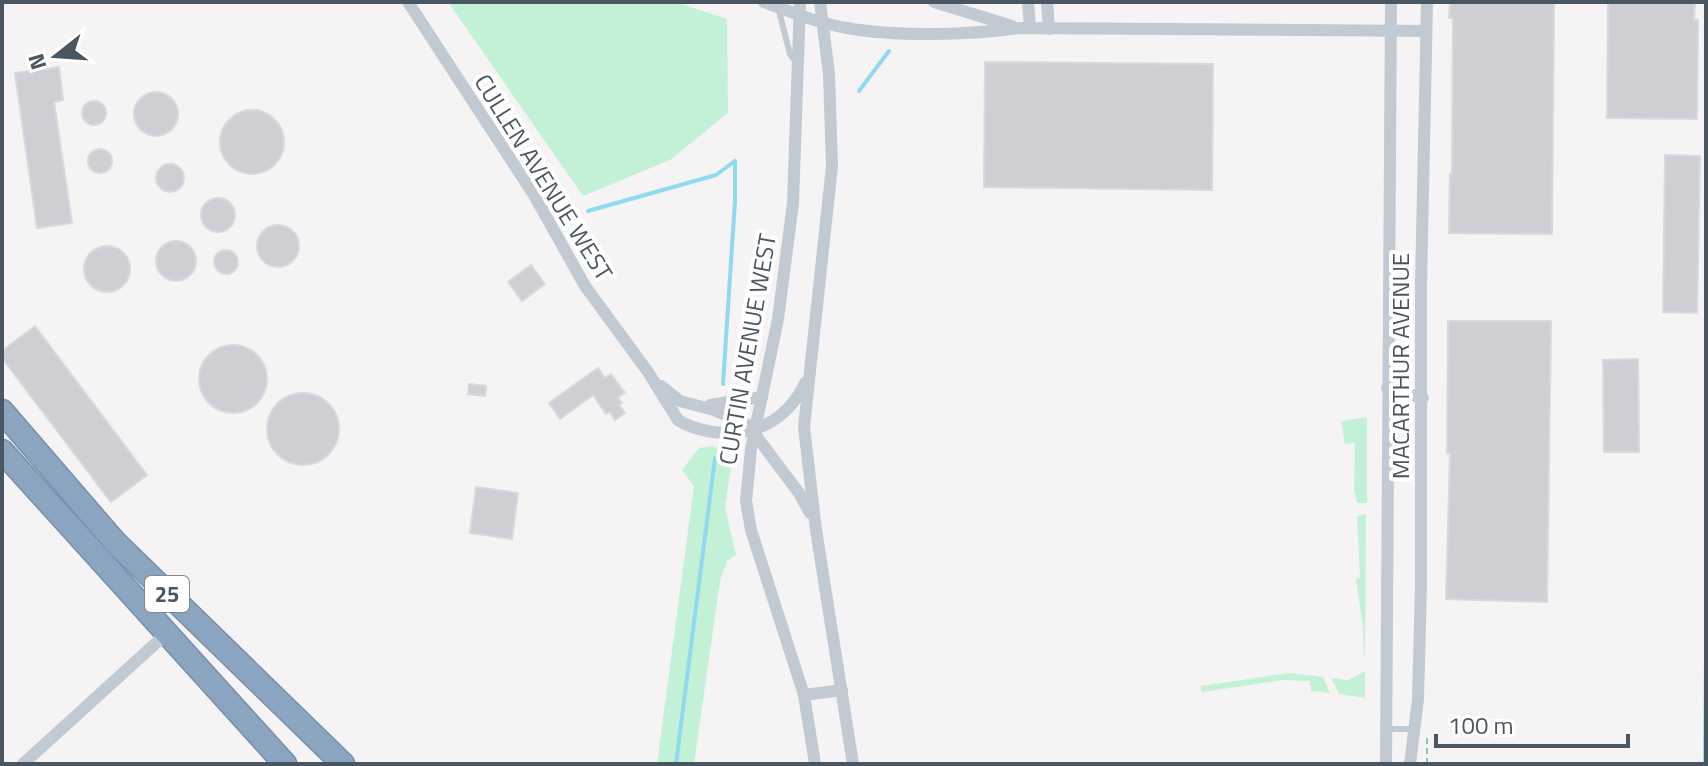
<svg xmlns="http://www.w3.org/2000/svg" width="1708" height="766" font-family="'Titillium Web',sans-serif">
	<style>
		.green { fill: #c3f1d5 }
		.water { fill: #90daee }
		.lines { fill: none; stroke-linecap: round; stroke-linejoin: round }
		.stream { stroke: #90daee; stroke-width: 4 }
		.building { fill: #cdcfd5; stroke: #d7d9de; stroke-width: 2 }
		.highway-casing { stroke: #7690ad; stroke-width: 25 }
		.path { stroke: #7ad0a6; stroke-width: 2; stroke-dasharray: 6 4; stroke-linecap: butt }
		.lane { stroke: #c1cad2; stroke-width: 6 }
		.street { stroke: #c1cad2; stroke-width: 12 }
		.highway { stroke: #8ba5c1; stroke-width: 22 }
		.labels { text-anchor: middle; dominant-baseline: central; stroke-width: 8; stroke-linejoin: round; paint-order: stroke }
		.shield { fill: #fff; stroke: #808990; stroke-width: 2 }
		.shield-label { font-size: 22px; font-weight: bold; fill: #4a5661 }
		.street-label { font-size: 24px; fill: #4a5661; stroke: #fff }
	</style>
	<rect width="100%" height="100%" fill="#f5f3f3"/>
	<g class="green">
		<polygon points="448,2 676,2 727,19 728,113 670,160 583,196"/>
		<polygon points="1367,417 1367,503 1357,503 1354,488 1355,443 1345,444 1341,421"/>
		<polygon points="713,446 728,458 731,468 725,507 736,555 727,561 720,581 694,764 657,764 694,486 682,470 699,448"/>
		<polygon points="1366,514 1365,655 1364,656 1363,627 1356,579 1360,577 1357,516"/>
		<polygon points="1365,671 1365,698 1339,694 1331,678 1348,680"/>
		<polygon points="1289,673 1323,677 1330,693 1311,691 1310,681 1283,680 1202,692 1201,686"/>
	</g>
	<polygon class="water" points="1705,547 1706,764 1703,764"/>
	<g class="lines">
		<g class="stream">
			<polyline points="859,91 889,51"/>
			<polyline points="588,211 716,175 735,161"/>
			<polyline points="723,384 735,201 735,161"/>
			<polyline points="676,764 715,458"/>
		</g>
	</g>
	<g class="building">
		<polygon points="1450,2 1554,2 1552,234 1449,233 1450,174 1452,174 1453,18 1449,18"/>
		<polygon points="1608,2 1695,2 1694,20 1698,20 1697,119 1607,118"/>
		<polygon points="985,62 1213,64 1212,190 984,187"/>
		<polygon points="59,67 63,100 54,102 72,223 37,228 15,73"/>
		<circle cx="156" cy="114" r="22"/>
		<circle cx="94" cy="113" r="12"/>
		<circle cx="252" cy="142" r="32"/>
		<circle cx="100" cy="161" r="12"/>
		<polygon points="1665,155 1700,156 1697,313 1663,312"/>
		<circle cx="170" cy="178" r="14"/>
		<circle cx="218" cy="215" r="17"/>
		<circle cx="278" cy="246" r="21"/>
		<circle cx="176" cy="261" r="20"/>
		<circle cx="107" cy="269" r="23"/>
		<circle cx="226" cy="262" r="12"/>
		<polygon points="531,265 545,284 522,301 508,282"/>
		<polygon points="1448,321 1551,321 1547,602 1446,599 1450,453 1447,453"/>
		<polygon points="35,326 147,475 111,502 2,358 2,351"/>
		<circle cx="233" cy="379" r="34"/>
		<polygon points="1638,359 1639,452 1604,452 1603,360"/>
		<polygon points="598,368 605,378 611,374 625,393 618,397 622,403 619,405 625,413 615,420 610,412 606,414 593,395 560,419 549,403"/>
		<polygon points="469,384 486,386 485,396 468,394"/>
		<circle cx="303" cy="429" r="36"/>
		<polygon points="476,487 518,493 512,539 470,533"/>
	</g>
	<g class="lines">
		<g class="highway-casing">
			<g id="highway">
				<polyline points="2,411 115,542 343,764"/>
				<polyline points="2,451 285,764"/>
			</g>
		</g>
		<polyline class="path" points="1427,764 1427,735"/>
		<g class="lane">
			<polyline points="778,7 790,54 795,61"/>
			<polyline points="1386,729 1414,729"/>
		</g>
		<g class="street">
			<path d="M408 2 534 195 585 286 648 372 678 420C688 427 701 430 713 432 754 437 787 421 805 383"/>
			<path d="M764 2C791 12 818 23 847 28 896 37 969 35 1019 28L1426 31"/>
			<polyline points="800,2 793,203 778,319 751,449 746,501 751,530 804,695 815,764"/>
			<polyline points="820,2 829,74 832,166 804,427 816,530 853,764"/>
			<polyline points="934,2 1012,26"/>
			<polyline points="1028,2 1030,28"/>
			<polyline points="1047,2 1049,29"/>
			<polyline points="661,386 680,401 714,410 748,425 799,493 810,513"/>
			<polyline points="1387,388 1423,398"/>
			<polyline points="710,405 762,397"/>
			<polyline points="804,695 842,690"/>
			<polyline points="23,764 167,633"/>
			<polyline points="1386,764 1391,2"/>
			<polyline points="1410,764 1418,699 1421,585 1421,285 1427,2"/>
		</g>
		<use href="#highway" class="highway"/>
	</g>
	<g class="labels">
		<rect class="shield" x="145" y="576" width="44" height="36" rx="6"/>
		<g class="shield-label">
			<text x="167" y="594">25</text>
		</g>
		<g class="street-label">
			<text transform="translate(544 177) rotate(58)">CULLEN AVENUE WEST</text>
			<text transform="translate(747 349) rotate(-80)">CURTIN AVENUE WEST</text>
			<text transform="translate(1400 366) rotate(-90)">MACARTHUR AVENUE</text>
		</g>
	</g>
	<rect width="1708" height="766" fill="none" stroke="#4a5661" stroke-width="8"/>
	<g transform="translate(56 56) rotate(253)" stroke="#ffffff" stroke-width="6" paint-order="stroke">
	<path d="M0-6L14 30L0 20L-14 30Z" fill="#4a5661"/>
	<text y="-12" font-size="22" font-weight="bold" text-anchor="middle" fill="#4a5661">N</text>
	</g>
	<path d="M1436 734v12h192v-12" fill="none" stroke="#4a5661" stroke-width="4"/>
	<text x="1448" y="734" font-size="24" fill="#4a5661" stroke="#ffffff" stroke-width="6" paint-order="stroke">100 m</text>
</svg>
